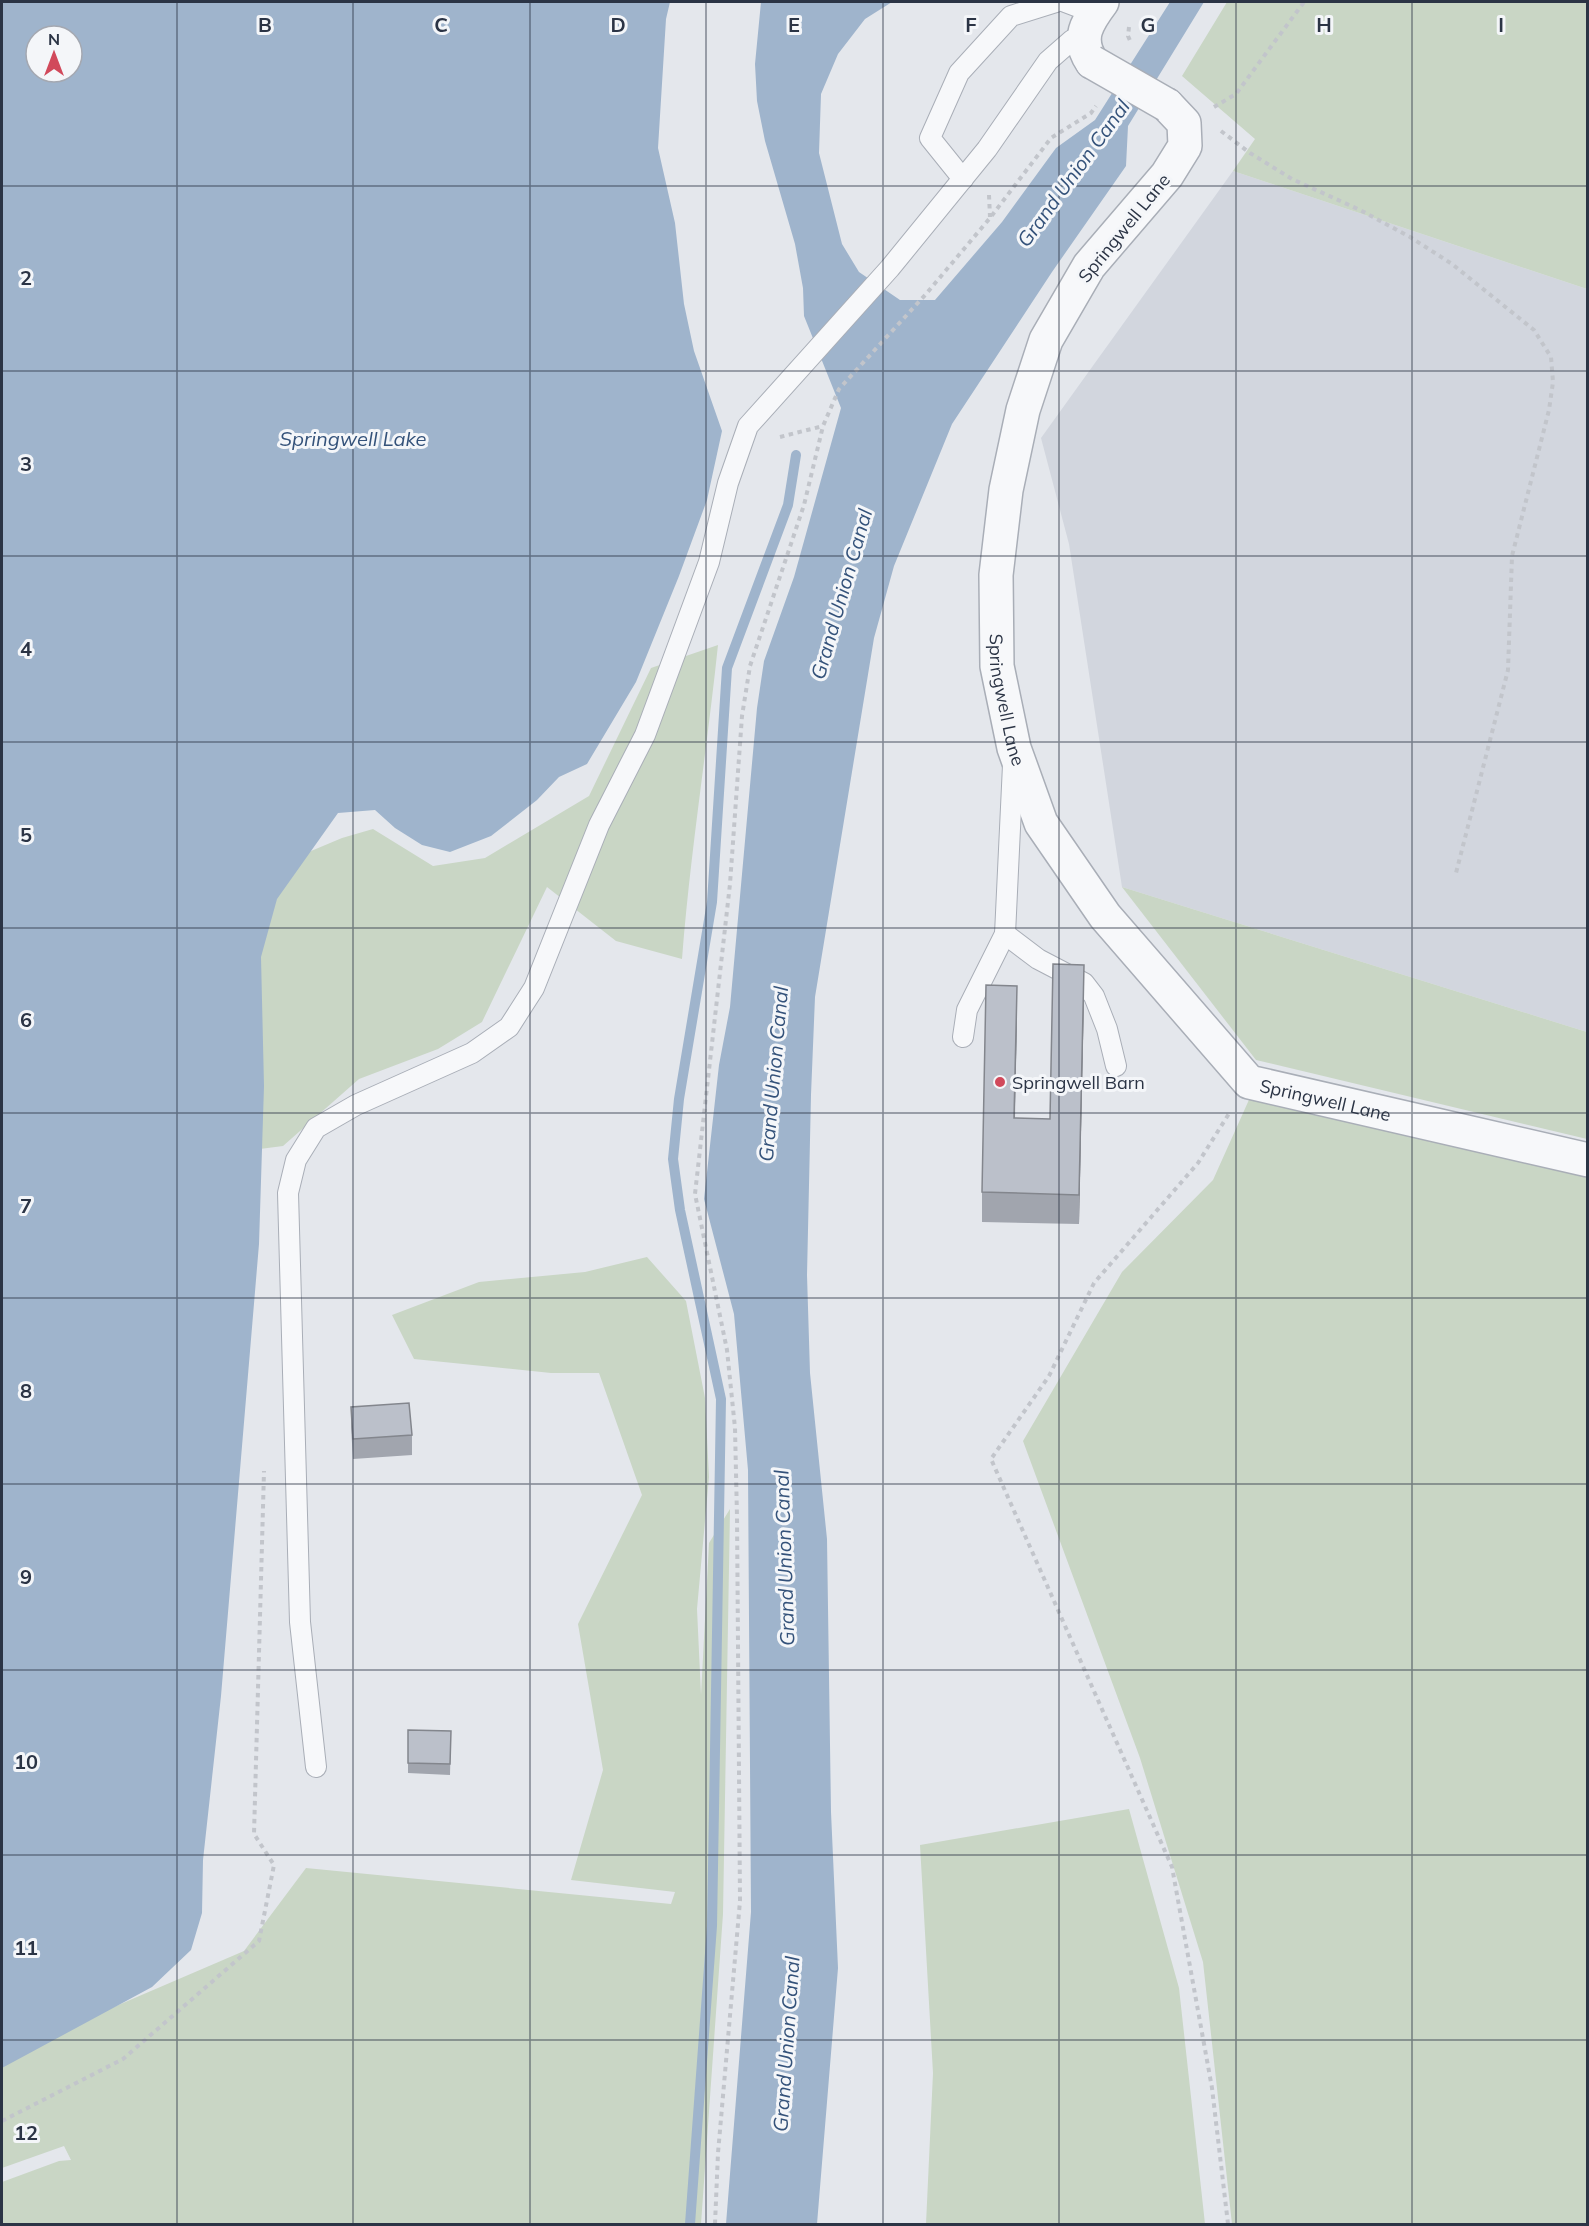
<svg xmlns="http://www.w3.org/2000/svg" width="1589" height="2226" font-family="Mulish,sans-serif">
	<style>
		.built { fill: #d2d6de }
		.green { fill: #c9d6c5 }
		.water { fill: #9fb4cc; fill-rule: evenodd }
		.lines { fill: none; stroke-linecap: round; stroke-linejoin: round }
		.stream { stroke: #9fb4cc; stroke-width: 10 }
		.service-casing { stroke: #a9aeb7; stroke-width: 22 }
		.minor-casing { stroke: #a9aeb7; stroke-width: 36 }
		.path { stroke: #c2c5cb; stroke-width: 4; stroke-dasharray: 4.5 4.5; stroke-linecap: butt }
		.service { stroke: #f7f8fa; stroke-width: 20 }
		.minor { stroke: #f7f8fa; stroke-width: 33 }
		.minor-bridge-casing { stroke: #a9aeb7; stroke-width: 36; stroke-linecap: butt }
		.minor-bridge { stroke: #f7f8fa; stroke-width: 33 }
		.wall { fill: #a1a5ae }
		.shaded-wall { fill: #83868d }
		.building { fill: #bbc0ca; stroke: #83868d; stroke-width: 1.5 }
		.grid { fill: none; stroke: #2b3445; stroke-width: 1.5; stroke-opacity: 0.55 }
		.poi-dot { fill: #d1495b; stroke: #f4f6f9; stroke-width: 2 }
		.labels { text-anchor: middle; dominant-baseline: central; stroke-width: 6; stroke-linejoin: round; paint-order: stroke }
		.street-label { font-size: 18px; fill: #2b3445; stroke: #f4f6f9 }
		.poi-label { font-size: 18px; fill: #2b3445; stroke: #f4f6f9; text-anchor: start }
		.water-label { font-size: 20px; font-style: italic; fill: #34527a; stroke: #f4f6f9 }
		.grid-label { font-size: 20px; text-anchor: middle; font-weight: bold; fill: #2b3445; stroke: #f4f6f9; stroke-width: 6; stroke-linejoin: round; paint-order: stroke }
	</style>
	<rect width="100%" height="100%" fill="#e4e7ec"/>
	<polygon class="built" points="1233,171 1587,289 1587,1032 1122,887 1069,544 1041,438"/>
	<g class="green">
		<polygon points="1227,2 1587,2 1587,289 1233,171 1255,139 1182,76"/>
		<path d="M718 645C707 750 690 854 682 959L616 941 547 887 482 1022 438 1049 359 1079 283 1146 223 1154 254 875 342 838 373 829 433 866 485 858 589 796 651 668Z"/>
		<polygon points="1122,887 1587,1032 1587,1139 1256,1060"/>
		<polygon points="1261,1073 1587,1151 1587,2224 1232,2224 1203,1962 1140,1758 1023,1441 1122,1272 1213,1180"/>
		<polygon points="647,1257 686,1301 705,1398 709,1477 697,1609 701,1695 709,1543 730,1509 723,1914 701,2224 2,2224 2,2182 59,2161 71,2160 64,2146 2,2168 2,2055 244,1951 306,1868 671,1904 675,1892 571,1880 603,1770 578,1624 642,1495 599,1373 551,1373 414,1359 392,1315 479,1282 585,1272"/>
		<polygon points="1129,1809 1179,1988 1205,2224 926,2224 933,2073 920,1845"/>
	</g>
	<g class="water">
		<path d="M2 2H670L666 19 658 148 675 223 684 304 694 351 722 431 707 500 679 576 636 682 587 764 559 777 537 800 491 836 450 852 422 845 395 828 375 810 338 813 277 899 261 957 264 1086 259 1244 221 1696 203 1860 202 1913 191 1950 152 1987 2 2068ZM36 36H72V72H36Z"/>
		<polygon points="761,2 892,2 865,19 838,54 821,94 819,153 842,244 859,272 900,300 935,300 1002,222 1056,148 1095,120 1170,2 1204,2 1128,126 1126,166 1052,272 952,424 894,566 874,638 815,997 811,1095 807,1275 810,1373 827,1539 831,1812 838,1968 817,2224 726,2224 751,1912 748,1470 734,1314 704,1199 719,1065 730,1007 757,708 764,661 794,577 841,408 804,316 803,288 795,244 765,141 757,101 755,64"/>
	</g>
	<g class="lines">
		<polyline class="stream" points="690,2224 712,1926 721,1399 680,1210 673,1159 679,1099 712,902 727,668 788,505 796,455"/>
		<g class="service-casing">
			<g id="service">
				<polyline points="1065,2 1094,13"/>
				<polyline points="963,179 930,138 959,73 1011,16 1056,2"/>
				<polyline points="1013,765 1005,934 1038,959 1084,983 1094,996 1107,1029 1116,1066"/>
				<polyline points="963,1037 967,1010 1005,934"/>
				<polyline points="316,1767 300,1622 288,1193 296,1160 316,1128 356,1105 472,1053 509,1027 534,988 599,825 645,735 709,562 728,483 748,426 890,268 987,149 1048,61 1072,40 1082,38"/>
			</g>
		</g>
		<g class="minor-casing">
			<g id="minor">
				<path d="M1092 62C1076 39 1087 22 1102 2"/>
				<path id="s1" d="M1167 105 1184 123 1185 146 1167 175 1089 266 1046 340 1023 410 1006 490 996 575 997 666 1014 748 1041 823 1105 916 1249 1082 1588 1160"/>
			</g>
		</g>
		<g class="path">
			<polyline points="1129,27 1128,36 1131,43"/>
			<polyline points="1214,107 1236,94 1304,2"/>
			<polyline points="1221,131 1250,153 1292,179 1360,210 1410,237 1452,264 1534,330 1551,357 1553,382 1549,410 1512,556 1508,670 1456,873"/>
			<polyline points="989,195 990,217"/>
			<polyline points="780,437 823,426"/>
			<polyline points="2,2121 123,2059 259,1941 274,1865 254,1834 264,1471"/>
			<polyline points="715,2224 718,2153 740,1901 737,1517 735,1428 727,1350 695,1194 730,884 742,716 750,666 804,505 823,426 839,389 926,294 990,218 1051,138 1091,113 1096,106"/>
			<polyline points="1228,2224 1212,2088 1172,1867 991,1459 1049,1376 1094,1283 1198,1163 1230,1112"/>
		</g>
		<use href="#service" class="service"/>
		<use href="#minor" class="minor"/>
		<g class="minor-bridge-casing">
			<polyline id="minor-bridge" points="1092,62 1167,105"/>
		</g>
		<use href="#minor-bridge" class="minor-bridge"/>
	</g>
	<g class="wall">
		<polygon points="1084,995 1079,1224 982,1222 982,1192 1017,1016 1015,1118 1050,1119"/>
		<polygon points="351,1407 412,1435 412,1455 353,1459 351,1427"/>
		<polygon points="408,1730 451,1731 450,1775 408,1773"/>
	</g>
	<g class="shaded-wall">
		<polygon points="1084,965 1084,995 1079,1224 1079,1195"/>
		<polygon points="1017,986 1017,1016 1014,1148 1014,1118"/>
	</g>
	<g class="building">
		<polygon points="1053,964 1084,965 1079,1195 982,1192 986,985 1017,986 1014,1118 1050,1119"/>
		<polygon points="409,1403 412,1435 353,1439 351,1407"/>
		<polygon points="408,1730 451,1731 450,1764 408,1763"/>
	</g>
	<path class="grid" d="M177 2V2224M353 2V2224M530 2V2224M706 2V2224M883 2V2224M1059 2V2224M1236 2V2224M1412 2V2224M2 186H1588M2 371H1588M2 556H1588M2 742H1588M2 928H1588M2 1113H1588M2 1298H1588M2 1484H1588M2 1670H1588M2 1855H1588M2 2040H1588"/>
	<circle class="poi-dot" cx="1000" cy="1082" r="6"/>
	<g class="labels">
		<g class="street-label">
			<text transform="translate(1124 228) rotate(-51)">Springwell Lane</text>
			<text stroke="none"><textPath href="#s1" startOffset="654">Springwell Lane</textPath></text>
			<text stroke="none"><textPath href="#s1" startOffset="1194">Springwell Lane</textPath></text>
		</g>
		<g class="poi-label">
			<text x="1012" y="1082">Springwell Barn</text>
		</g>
		<g class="water-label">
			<text transform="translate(1073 173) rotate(-54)">Grand Union Canal</text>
			<text x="353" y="438">Springwell Lake</text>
			<text transform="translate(841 594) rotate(-74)">Grand Union Canal</text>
			<text transform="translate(773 1074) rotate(-85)">Grand Union Canal</text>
			<text transform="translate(784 1558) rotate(-92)">Grand Union Canal</text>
			<text transform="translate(786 2044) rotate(-86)">Grand Union Canal</text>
		</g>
	</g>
	<g class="grid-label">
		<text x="265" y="32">B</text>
		<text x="441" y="32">C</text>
		<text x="618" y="32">D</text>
		<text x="794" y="32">E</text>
		<text x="971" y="32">F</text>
		<text x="1148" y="32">G</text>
		<text x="1324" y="32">H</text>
		<text x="1501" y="32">I</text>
		<text x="26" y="285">2</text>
		<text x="26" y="471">3</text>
		<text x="26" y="656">4</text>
		<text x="26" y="842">5</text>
		<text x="26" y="1027">6</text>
		<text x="26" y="1213">7</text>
		<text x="26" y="1398">8</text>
		<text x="26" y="1584">9</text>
		<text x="26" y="1769">10</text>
		<text x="26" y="1955">11</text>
		<text x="26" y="2140">12</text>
	</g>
	<rect width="1589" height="2226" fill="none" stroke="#2b3445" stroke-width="6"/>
	<g transform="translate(54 54)"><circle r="28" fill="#f4f6f9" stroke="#a4a8b1" stroke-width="1.5"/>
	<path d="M0-4.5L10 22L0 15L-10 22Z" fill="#d1495b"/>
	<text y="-9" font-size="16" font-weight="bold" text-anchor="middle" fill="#2b3445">N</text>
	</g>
</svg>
